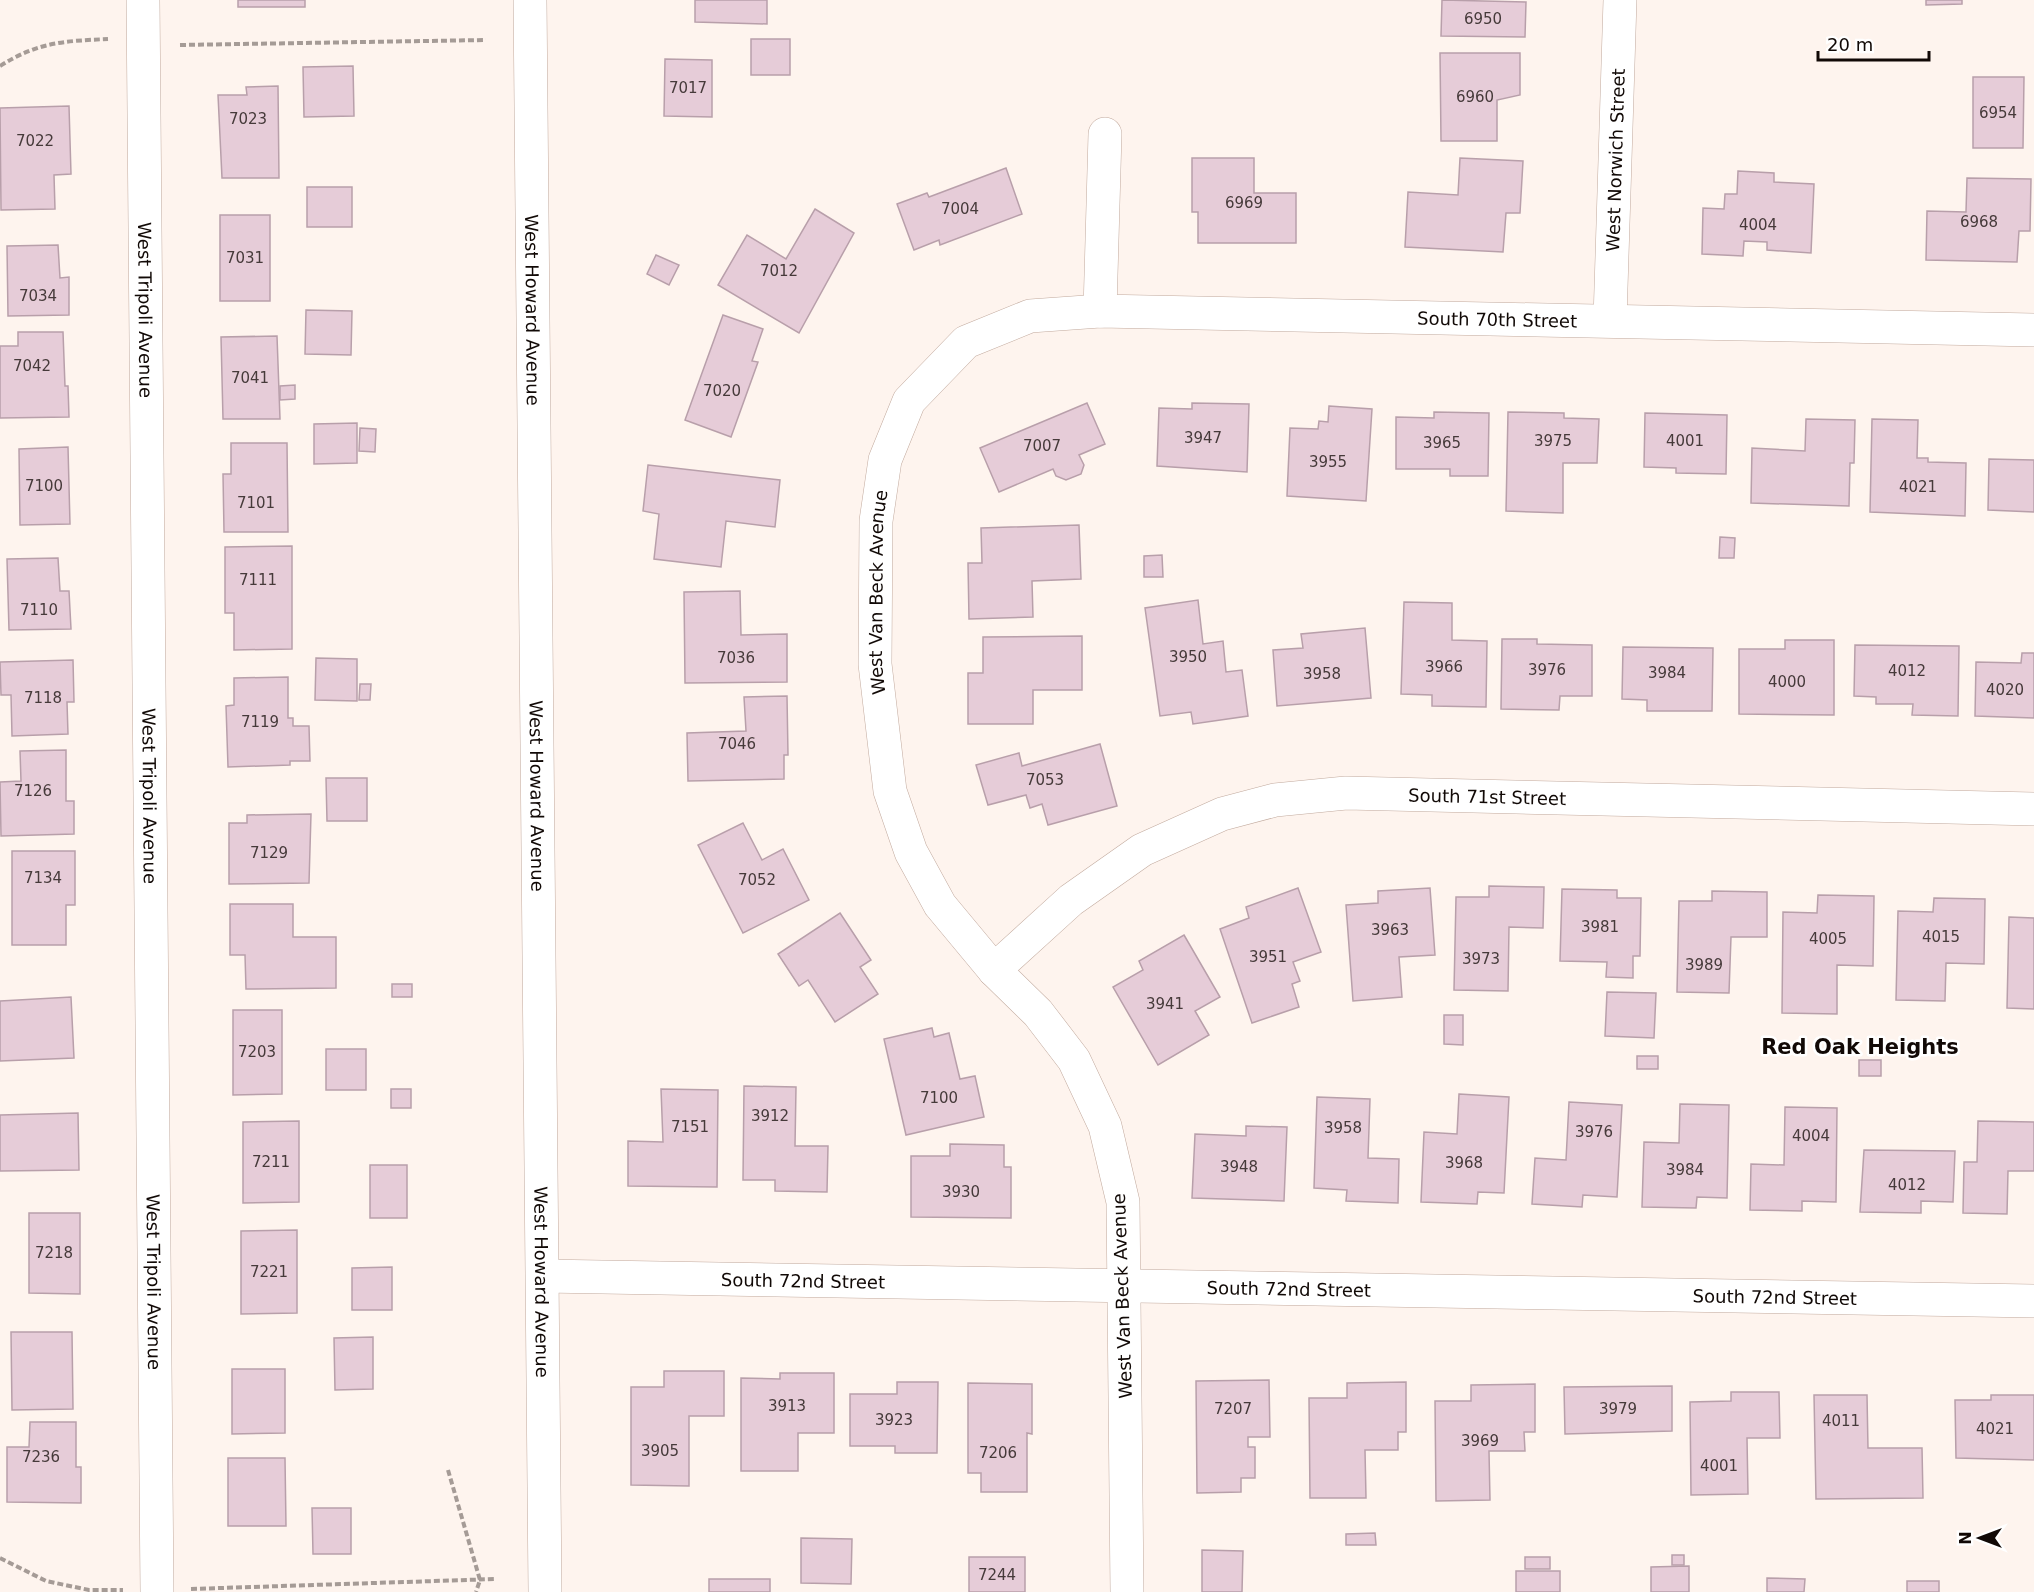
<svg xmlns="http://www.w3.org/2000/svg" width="2034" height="1592" font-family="'DejaVu Sans',sans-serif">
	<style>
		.building { fill: #e6ccd8; stroke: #b89faa; stroke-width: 1.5 }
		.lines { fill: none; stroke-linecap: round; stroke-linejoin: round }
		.street-casing { stroke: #c2aa9e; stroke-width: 34 }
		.secondary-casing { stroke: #c2aa9e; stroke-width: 34 }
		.path { stroke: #a59b96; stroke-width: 4; stroke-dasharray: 6 3; stroke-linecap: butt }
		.street { stroke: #fff; stroke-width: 33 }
		.secondary { stroke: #fff; stroke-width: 33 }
		.labels { text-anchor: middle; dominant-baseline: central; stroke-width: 5; stroke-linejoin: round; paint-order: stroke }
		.number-label { font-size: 15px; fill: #463a3a }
		.street-label { font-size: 18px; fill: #110906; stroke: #fff }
		.quarter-label { font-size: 21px; font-weight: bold; fill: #110906; stroke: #fff }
	</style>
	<rect width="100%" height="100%" fill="#fef4ee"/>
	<g class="building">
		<rect x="238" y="0" width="67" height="7"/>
		<polygon points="695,0 767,0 767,24 695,22"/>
		<polygon points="1442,0 1526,2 1525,37 1441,36"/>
		<polygon points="1926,0 1962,0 1962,4 1926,5"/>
		<rect x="751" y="39" width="39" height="36"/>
		<polygon points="1440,53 1520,53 1520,95 1497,100 1497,141 1441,141"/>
		<polygon points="665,59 712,60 712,117 664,116"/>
		<polygon points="353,66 354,116 304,117 303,67"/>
		<polygon points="1973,77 2024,77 2023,148 1973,148"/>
		<polygon points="278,86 279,178 222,178 218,95 247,95 246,87"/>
		<polygon points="69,106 71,174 54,175 55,209 1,210 0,108"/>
		<polygon points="1192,158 1254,158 1254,193 1296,193 1296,243 1198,243 1198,212 1192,212"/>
		<polygon points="1460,158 1523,161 1520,213 1506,213 1503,252 1405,247 1408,192 1458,195"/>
		<polygon points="1006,168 1022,214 940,245 939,240 914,250 897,204 927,193 929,197"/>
		<polygon points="1738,171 1774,173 1774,182 1814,184 1811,253 1767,250 1767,242 1744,241 1743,256 1702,254 1703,208 1724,209 1725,194 1737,194"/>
		<polygon points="1967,178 2031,179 2030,231 2019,231 2017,262 1926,260 1927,211 1966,212"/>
		<rect x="307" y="187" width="45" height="40"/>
		<polygon points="815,209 854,233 799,333 718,285 747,235 786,259"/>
		<rect x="220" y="215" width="50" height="86"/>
		<polygon points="58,245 60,278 69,277 69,315 8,316 7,246"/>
		<polygon points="656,255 679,265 669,285 647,274"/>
		<polygon points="306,310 352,311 351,355 305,354"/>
		<polygon points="723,315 763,329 752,361 758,362 731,437 685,420"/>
		<polygon points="18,332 63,332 65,386 68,386 69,417 0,418 0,346 18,346"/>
		<polygon points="277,336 280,419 223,419 221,337"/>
		<polygon points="295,385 295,399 280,400 280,386"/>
		<polygon points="1087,403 1105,444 1079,455 1084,465 1081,474 1066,480 1056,476 1053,469 999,492 980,448"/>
		<polygon points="1192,403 1249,404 1247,472 1157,466 1159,408 1192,409"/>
		<polygon points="1329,406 1372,409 1366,501 1287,496 1290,428 1318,429 1319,421 1328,422"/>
		<polygon points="1434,412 1489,413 1488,476 1450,476 1450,469 1396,469 1396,417 1434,418"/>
		<polygon points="1508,412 1564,413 1564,418 1599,419 1597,463 1563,463 1563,513 1506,511"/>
		<polygon points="1645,413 1727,415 1726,474 1676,473 1676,468 1644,467"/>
		<polygon points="1806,419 1855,420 1854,463 1850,463 1849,506 1751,503 1752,448 1805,451"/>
		<polygon points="1872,419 1918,420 1917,458 1928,458 1928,462 1966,463 1965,516 1870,512"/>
		<polygon points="357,423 357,463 314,464 314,424"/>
		<polygon points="360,428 376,429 375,452 359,451"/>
		<polygon points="231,443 287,443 288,532 224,532 223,474 231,474"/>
		<polygon points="68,447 70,524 20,525 19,449"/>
		<polygon points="1989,459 2034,460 2034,512 1988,510"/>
		<polygon points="648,465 780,480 775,527 726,521 721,567 654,559 659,514 643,511"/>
		<polygon points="1079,525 1081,579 1032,581 1033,617 969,619 968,563 982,563 981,528"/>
		<polygon points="1720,537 1735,538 1734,558 1719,558"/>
		<polygon points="292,546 292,649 234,650 234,613 225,613 225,547"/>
		<polygon points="1162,555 1163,577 1144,577 1144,556"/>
		<polygon points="58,558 60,591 69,591 71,629 9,630 7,559"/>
		<polygon points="740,591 741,635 787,634 787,682 685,683 684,592"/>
		<polygon points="1198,600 1203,644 1223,641 1226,672 1242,670 1248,716 1193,724 1191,712 1160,716 1145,608"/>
		<polygon points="1404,602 1452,603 1452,640 1487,641 1486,707 1432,706 1432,695 1401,694"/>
		<polygon points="1365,628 1371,698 1277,706 1273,650 1303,648 1301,634"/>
		<polygon points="1082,636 1082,690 1033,690 1033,724 968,724 968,673 983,673 983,637"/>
		<polygon points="1502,639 1537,639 1537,644 1592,645 1592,696 1560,696 1559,710 1501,709"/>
		<polygon points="1785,640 1834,640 1834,715 1739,714 1739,649 1785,649"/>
		<polygon points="1855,645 1959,646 1958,716 1912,715 1913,704 1876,704 1876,697 1854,696"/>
		<polygon points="1623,647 1713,648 1712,711 1647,711 1647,700 1622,699"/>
		<polygon points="2022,653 2034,653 2034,718 1975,716 1976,662 2021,663"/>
		<polygon points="316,658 357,659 357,701 315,700"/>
		<polygon points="73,660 74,702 67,702 68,734 12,736 11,695 1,695 0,662"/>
		<polygon points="288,677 288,718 293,718 293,726 309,726 310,761 290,761 290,765 228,767 226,706 234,705 234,678"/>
		<polygon points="360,684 371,684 370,700 359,700"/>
		<polygon points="787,696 788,755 784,755 784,779 688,781 687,733 746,731 744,697"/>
		<polygon points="1100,744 1117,806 1048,825 1042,804 1030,808 1026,795 988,805 976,765 1019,753 1022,766"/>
		<polygon points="66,750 66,801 74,801 74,834 1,836 0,782 21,781 20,751"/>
		<polygon points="326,778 367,778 367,821 327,821"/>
		<polygon points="311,814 309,883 229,884 229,823 247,823 247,815"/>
		<polygon points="743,823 762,860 783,849 809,900 743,933 698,845"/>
		<polygon points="12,851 75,851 75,905 66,905 66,945 12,945"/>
		<polygon points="1489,886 1544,887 1543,928 1509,927 1508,991 1454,990 1456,897 1489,897"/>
		<polygon points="1298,888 1321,952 1293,962 1300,981 1292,984 1299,1007 1252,1023 1220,929 1249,918 1246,907"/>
		<polygon points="1430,888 1435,955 1399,957 1402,997 1353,1001 1346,905 1378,903 1378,891"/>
		<polygon points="1562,889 1617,890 1617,898 1641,898 1640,956 1633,956 1633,978 1606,977 1607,962 1560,961"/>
		<polygon points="1712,891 1767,892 1767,937 1731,937 1729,993 1677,992 1679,901 1712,901"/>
		<polygon points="1818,895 1874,896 1873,966 1837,965 1837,1014 1782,1013 1783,912 1817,913"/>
		<polygon points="1934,898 1985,899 1984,964 1946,963 1945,1001 1896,1000 1898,911 1933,912"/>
		<polygon points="230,904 293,904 293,937 336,937 336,988 246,989 245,955 230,955"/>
		<polygon points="840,913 871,960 860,967 878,994 835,1022 808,980 799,986 778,954"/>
		<polygon points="2009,917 2034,918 2034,1009 2007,1008"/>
		<polygon points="1184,935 1220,997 1195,1011 1209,1035 1158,1065 1113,987 1143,970 1139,961"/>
		<rect x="392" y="984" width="20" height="13"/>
		<polygon points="1607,992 1656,993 1654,1038 1605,1036"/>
		<polygon points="71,997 74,1058 0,1061 0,1001"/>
		<polygon points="233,1010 282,1010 282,1094 233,1095"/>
		<polygon points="1444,1015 1463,1015 1463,1045 1444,1044"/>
		<polygon points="932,1028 934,1037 949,1033 960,1079 975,1076 984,1117 906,1135 884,1039"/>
		<rect x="326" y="1049" width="40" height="41"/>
		<rect x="1637" y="1056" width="21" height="13"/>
		<rect x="1859" y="1060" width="22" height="16"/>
		<polygon points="744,1086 796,1087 795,1146 828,1146 827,1192 775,1191 775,1180 743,1180"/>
		<rect x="391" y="1089" width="20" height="19"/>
		<polygon points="661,1089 718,1090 717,1187 628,1186 628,1141 663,1142"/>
		<polygon points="1459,1094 1509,1097 1504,1193 1478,1192 1477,1204 1421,1202 1424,1132 1457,1134"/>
		<polygon points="1317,1097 1370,1099 1368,1158 1399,1159 1398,1203 1346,1201 1347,1190 1314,1188"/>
		<polygon points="1569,1102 1622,1105 1617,1197 1583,1195 1582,1207 1532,1204 1535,1158 1566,1160"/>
		<polygon points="1680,1104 1729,1105 1727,1198 1697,1197 1696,1208 1642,1207 1644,1142 1679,1143"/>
		<polygon points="1785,1107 1837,1108 1836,1202 1802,1201 1802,1211 1750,1210 1751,1164 1784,1165"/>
		<polygon points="78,1113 79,1170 0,1171 0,1115"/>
		<polygon points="299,1121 299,1202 243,1203 243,1122"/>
		<polygon points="1978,1121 2034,1122 2034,1171 2008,1171 2007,1214 1963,1213 1964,1162 1977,1162"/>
		<polygon points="1246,1126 1287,1127 1284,1201 1192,1198 1195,1134 1246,1136"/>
		<polygon points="950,1144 1004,1145 1004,1167 1011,1167 1011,1218 911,1217 911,1156 950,1156"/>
		<polygon points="1864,1150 1955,1151 1953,1202 1921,1201 1921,1213 1860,1212"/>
		<rect x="370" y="1165" width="37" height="53"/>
		<polygon points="29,1213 80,1213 80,1294 29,1293"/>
		<polygon points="297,1230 297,1313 241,1314 241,1231"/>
		<polygon points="392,1267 392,1310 352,1310 352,1268"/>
		<polygon points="11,1332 72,1332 73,1409 12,1410"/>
		<polygon points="373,1337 373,1389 335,1390 334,1338"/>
		<polygon points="232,1369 285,1369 285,1433 232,1434"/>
		<polygon points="664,1371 724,1371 724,1416 689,1416 689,1486 631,1485 631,1387 664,1387"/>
		<polygon points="780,1373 834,1373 834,1433 798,1433 798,1471 741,1471 741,1378 780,1379"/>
		<polygon points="1269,1380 1270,1437 1248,1437 1248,1447 1255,1447 1255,1478 1241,1478 1241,1492 1197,1493 1196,1381"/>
		<polygon points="897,1382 938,1382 937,1453 895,1453 895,1446 850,1446 850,1394 897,1394"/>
		<polygon points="1406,1382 1406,1432 1398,1432 1398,1450 1365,1450 1366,1498 1310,1498 1309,1398 1347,1398 1347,1383"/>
		<polygon points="968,1383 1032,1384 1032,1434 1027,1433 1027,1492 981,1492 981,1473 968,1473"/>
		<polygon points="1535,1384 1535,1432 1524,1432 1525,1451 1489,1451 1490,1500 1436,1501 1435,1401 1471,1401 1471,1385"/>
		<polygon points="1672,1386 1672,1431 1565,1434 1564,1387"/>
		<polygon points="1731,1392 1779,1392 1780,1438 1747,1438 1748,1494 1691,1495 1690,1402 1731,1401"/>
		<polygon points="1814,1395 1867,1395 1868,1448 1922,1448 1923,1498 1816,1499"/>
		<polygon points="1991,1395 2034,1395 2034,1460 1956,1458 1955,1400 1991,1400"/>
		<polygon points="30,1422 76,1422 76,1467 81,1467 81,1503 7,1502 7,1447 29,1447"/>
		<polygon points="228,1458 285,1458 286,1526 228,1526"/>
		<polygon points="312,1508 351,1508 351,1554 313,1554"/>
		<polygon points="1375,1533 1376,1545 1346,1545 1346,1534"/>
		<polygon points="801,1538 852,1539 851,1584 801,1583"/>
		<polygon points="1202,1550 1243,1551 1242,1592 1202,1592"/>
		<rect x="1672" y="1555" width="12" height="10"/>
		<rect x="969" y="1557" width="56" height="35"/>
		<rect x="1525" y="1557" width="25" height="12"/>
		<polygon points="1689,1566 1689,1592 1651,1592 1651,1567"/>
		<rect x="1516" y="1571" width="44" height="21"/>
		<polygon points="1767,1578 1805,1579 1804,1592 1767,1592"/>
		<rect x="709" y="1579" width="61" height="13"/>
		<rect x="1907" y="1581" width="32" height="11"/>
	</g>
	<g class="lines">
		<g class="street-casing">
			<g id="street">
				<path id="s1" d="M143 0 157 1592"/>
				<polyline points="1100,311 1105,134"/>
				<path id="s2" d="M1610 320 1620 0"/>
				<path id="s3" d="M994 970 1071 900 1142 850 1222 814 1275 800 1346 793 2034 809"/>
				<path id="s4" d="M543 1276 2034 1301"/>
				<path id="s5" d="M1127 1592 1123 1202 1105 1126 1074 1060 1038 1013 994 970 940 905 911 852 890 791 875 664 876 521 885 460 909 401 966 342 1030 316 1100 311 2034 330"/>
			</g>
		</g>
		<g class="secondary-casing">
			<g id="secondary">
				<path id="s6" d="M530 0 545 1592"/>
			</g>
		</g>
		<g class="path">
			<polyline points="180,45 486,40"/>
			<path d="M0 66C38 42 64 41 108 39"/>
			<polyline points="448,1470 480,1580 476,1592"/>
			<polyline points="0,1558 46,1581 89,1590 123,1590"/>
			<polyline points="191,1589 496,1579"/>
		</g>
		<use href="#street" class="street"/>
		<use href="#secondary" class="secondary"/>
	</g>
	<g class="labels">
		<g class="number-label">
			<text x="1483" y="19">6950</text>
			<text x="688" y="88">7017</text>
			<text x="1475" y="97">6960</text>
			<text x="1998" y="113">6954</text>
			<text x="248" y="119">7023</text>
			<text x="35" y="141">7022</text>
			<text x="1244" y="203">6969</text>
			<text x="960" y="209">7004</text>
			<text x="1979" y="222">6968</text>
			<text x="1758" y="225">4004</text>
			<text x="245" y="258">7031</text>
			<text x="779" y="271">7012</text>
			<text x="38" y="296">7034</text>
			<text x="32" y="366">7042</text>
			<text x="250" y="378">7041</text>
			<text x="722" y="391">7020</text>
			<text x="1203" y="438">3947</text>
			<text x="1553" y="441">3975</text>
			<text x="1685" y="441">4001</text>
			<text x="1442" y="443">3965</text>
			<text x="1042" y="446">7007</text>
			<text x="1328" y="462">3955</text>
			<text x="44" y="486">7100</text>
			<text x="1918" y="487">4021</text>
			<text x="256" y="503">7101</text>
			<text x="258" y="580">7111</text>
			<text x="39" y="610">7110</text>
			<text x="1188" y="657">3950</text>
			<text x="736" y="658">7036</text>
			<text x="1444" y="667">3966</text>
			<text x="1547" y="670">3976</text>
			<text x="1907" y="671">4012</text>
			<text x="1667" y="673">3984</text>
			<text x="1322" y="674">3958</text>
			<text x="1787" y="682">4000</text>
			<text x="2005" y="690">4020</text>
			<text x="43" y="698">7118</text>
			<text x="260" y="722">7119</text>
			<text x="737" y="744">7046</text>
			<text x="1045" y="780">7053</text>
			<text x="33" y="791">7126</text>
			<text x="269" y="853">7129</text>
			<text x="43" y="878">7134</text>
			<text x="757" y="880">7052</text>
			<text x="1600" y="927">3981</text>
			<text x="1390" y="930">3963</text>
			<text x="1941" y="937">4015</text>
			<text x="1828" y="939">4005</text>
			<text x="1268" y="957">3951</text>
			<text x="1481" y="959">3973</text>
			<text x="1704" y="965">3989</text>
			<text x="1165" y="1004">3941</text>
			<text x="257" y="1052">7203</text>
			<text x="939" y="1098">7100</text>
			<text x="770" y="1116">3912</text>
			<text x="690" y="1127">7151</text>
			<text x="1343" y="1128">3958</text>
			<text x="1594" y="1132">3976</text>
			<text x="1811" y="1136">4004</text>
			<text x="271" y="1162">7211</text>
			<text x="1464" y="1163">3968</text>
			<text x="1239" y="1167">3948</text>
			<text x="1685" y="1170">3984</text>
			<text x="1907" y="1185">4012</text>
			<text x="961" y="1192">3930</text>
			<text x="54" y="1253">7218</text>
			<text x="269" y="1272">7221</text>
			<text x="787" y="1406">3913</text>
			<text x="1233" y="1409">7207</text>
			<text x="1618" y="1409">3979</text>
			<text x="894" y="1420">3923</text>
			<text x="1841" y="1421">4011</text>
			<text x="1995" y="1429">4021</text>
			<text x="1480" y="1441">3969</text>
			<text x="660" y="1451">3905</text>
			<text x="998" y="1453">7206</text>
			<text x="41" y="1457">7236</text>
			<text x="1719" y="1466">4001</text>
			<text x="997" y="1575">7244</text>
		</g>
		<g class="street-label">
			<text stroke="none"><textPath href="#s2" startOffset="160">West Norwich Street</textPath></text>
			<text stroke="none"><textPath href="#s1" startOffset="310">West Tripoli Avenue</textPath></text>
			<text stroke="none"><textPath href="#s6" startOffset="310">West Howard Avenue</textPath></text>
			<text stroke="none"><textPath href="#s5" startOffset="1886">South 70th Street</textPath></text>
			<text stroke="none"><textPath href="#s5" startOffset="1071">West Van Beck Avenue</textPath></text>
			<text stroke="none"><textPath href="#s1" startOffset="796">West Tripoli Avenue</textPath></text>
			<text stroke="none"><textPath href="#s6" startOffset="796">West Howard Avenue</textPath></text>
			<text stroke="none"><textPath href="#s3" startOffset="546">South 71st Street</textPath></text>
			<text stroke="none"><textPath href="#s4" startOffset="260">South 72nd Street</textPath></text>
			<text stroke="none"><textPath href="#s1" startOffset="1282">West Tripoli Avenue</textPath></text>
			<text stroke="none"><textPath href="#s6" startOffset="1282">West Howard Avenue</textPath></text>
			<text stroke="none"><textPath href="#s4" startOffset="746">South 72nd Street</textPath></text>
			<text transform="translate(1122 1296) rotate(-92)">West Van Beck Avenue</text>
			<text stroke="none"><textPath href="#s4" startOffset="1232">South 72nd Street</textPath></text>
		</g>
		<g class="quarter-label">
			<text x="1860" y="1047">Red Oak Heights</text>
		</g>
	</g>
	<g transform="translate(1980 1538) rotate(270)" stroke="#ffffff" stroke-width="4.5" paint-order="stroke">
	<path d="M0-4.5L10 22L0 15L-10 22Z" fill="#110906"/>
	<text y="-9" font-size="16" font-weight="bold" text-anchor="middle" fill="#110906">N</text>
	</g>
	<path d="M1818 51v9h111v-9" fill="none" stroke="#110906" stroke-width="3"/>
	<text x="1827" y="51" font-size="18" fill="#110906" stroke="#ffffff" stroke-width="4.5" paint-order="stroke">20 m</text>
</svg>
